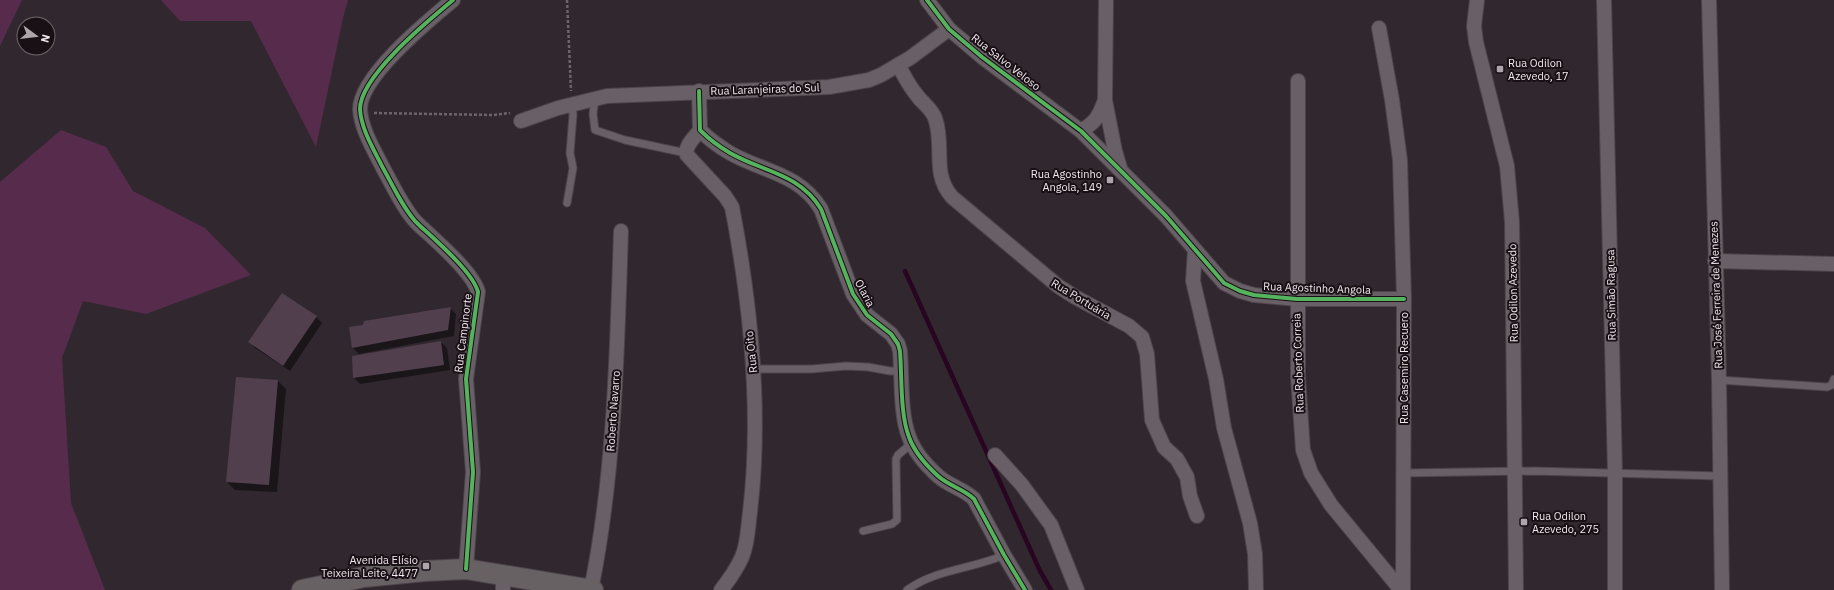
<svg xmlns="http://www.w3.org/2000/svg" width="1834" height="590" font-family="'IBM Plex Sans',sans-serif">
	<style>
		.green { fill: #572b4c }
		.shadow { fill: #0007 }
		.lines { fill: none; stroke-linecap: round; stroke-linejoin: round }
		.stream { stroke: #280520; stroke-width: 4.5 }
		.building { fill: #513f4e }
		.lane-casing { stroke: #4c444a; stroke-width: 9 }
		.street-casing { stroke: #4c444a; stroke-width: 16 }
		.secondary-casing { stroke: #4c444a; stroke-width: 22 }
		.path { stroke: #6c646a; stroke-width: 2.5; stroke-dasharray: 3 2; stroke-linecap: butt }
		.lane { stroke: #686066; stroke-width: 7 }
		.street { stroke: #686066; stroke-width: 14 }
		.secondary { stroke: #676163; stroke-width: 20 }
		.cycleway-casing { stroke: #181015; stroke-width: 6 }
		.cycleway { stroke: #56b35d; stroke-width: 4 }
		.poi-dot { fill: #aea4ab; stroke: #181015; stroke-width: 1.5 }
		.labels { text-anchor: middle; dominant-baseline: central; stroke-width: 4; stroke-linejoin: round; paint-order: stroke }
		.street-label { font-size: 11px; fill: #f2e6ee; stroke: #181015 }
		.poi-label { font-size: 11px; fill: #f2e6ee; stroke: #181015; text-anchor: start }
	</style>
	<rect width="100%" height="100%" fill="#31282f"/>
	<g class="green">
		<polygon points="0,0 22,0 0,46"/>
		<polygon points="161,0 348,0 343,18 316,147 251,21 180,21"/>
		<polygon points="61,130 106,147 133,191 205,228 251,275 146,314 83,301 62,358 71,503 105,590 0,590 0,182"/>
	</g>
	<g class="shadow">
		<polygon points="450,308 456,314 454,336 359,354 353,348 350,328"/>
		<polygon points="316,317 322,323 290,371 255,348 249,342"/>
		<polygon points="441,342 447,348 450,370 360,384 354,378"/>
		<polygon points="278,381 286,389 277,492 235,490 227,482"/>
	</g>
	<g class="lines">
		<polyline class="stream" points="905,271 1040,571 1051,590"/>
	</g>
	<g class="building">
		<polygon points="282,293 317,316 283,366 248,342"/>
		<polygon points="451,307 448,330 352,348 349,327 363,325 364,321"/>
		<polygon points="441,341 444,365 353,378 352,356"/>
		<polygon points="236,377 278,380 269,485 226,482"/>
	</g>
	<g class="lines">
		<g class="lane-casing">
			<g id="lane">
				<polyline points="595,99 593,114 595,130 625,140 686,153"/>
				<polyline points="567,203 573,168 570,153 573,115 572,104"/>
				<polyline points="753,369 812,369 846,366 868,367 890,371 901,371"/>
				<polyline points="1719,380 1827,387 1832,385 1834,379"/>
				<polyline points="1403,473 1534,471 1720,476"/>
				<polyline points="863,531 892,524 897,520 896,459 898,455 912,443"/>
				<path d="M907 590C936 569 973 569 1004 555"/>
			</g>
		</g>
		<g class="street-casing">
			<g id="street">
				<path d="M453 0C429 20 360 76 360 109 361 129 374 150 383 168 392 184 405 212 418 224 434 239 473 272 478 292L466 379 473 472 466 569"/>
				<polyline points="927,0 949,29 982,57 1081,131 1166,216 1224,283 1240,291 1254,295 1297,299 1404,299"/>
				<polyline points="1477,0 1474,26 1476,42 1507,166 1512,222 1516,590"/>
				<polyline points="1604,0 1615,473 1615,590"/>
				<polyline points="1709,0 1719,380 1722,590"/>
				<polyline points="1379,28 1392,100 1400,160 1404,299 1403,590"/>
				<path d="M898 65C904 75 909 86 916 94 922 103 931 108 935 118 945 146 931 173 952 197L1058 286 1075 297 1129 326 1142 337 1147 354 1152 420 1164 447 1177 459 1187 477 1190 496 1197 516"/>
				<polyline points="1298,81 1298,377 1303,450 1311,473 1331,505 1401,590"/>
				<path d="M699 91 700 130 702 132C710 140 720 147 730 153 763 172 799 173 821 209L853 294 867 315 891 334 898 344 900 351C902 377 900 414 909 437 914 451 927 466 938 476 949 486 964 489 974 499L1004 555 1025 590"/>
				<polyline points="1105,100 1115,151 1120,168"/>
				<polyline points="521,121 558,108 607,96 829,87 869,80 881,75 910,58 949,29"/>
				<path d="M700 130C695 137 684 146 687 155L725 196 732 207C751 306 762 411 750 512 748 526 748 543 742 557 737 568 729 580 721 590"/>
				<path d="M1081 131C1096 122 1099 116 1105 100L1106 0"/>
				<polyline points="1195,250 1193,281 1216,379 1224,428 1250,523 1255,554 1256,590"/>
				<polyline points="1715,261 1834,264"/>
				<polyline points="995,455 1022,485 1051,525 1077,590"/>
				<polyline points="503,590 503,575"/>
				<path d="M591 590C615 472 617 350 621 231"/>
			</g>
		</g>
		<g class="secondary-casing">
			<polyline id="secondary" points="302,590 364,577 425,571 466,569 593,590"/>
		</g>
		<g class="path">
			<polyline points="567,0 571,91"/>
			<polyline points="374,113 493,115 510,113"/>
		</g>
		<use href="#lane" class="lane"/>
		<use href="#street" class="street"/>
		<use href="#secondary" class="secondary"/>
		<g class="cycleway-casing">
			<g id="cycleway">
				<path d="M453 0C429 20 360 76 360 109 361 129 374 150 383 168 392 184 405 212 418 224 434 239 473 272 478 292L466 379 473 472 466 569"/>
				<polyline points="927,0 949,29 982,57 1081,131 1166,216 1224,283 1240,291 1254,295 1297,299 1404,299"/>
				<path d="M699 91 700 130 702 132C710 140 720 147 730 153 763 172 799 173 821 209L853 294 867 315 891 334 898 344 900 351C902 377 900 414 909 437 914 451 927 466 938 476 949 486 964 489 974 499L1004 555 1025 590"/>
			</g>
		</g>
		<use href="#cycleway" class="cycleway"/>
	</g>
	<g class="poi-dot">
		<rect x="1496" y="65" width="8" height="8" rx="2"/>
		<rect x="1106" y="176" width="8" height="8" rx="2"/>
		<rect x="1520" y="518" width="8" height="8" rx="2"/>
		<rect x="422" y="562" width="8" height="8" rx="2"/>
	</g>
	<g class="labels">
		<g class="street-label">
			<text transform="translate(1006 62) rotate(38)">Rua Salvo Veloso</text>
			<text transform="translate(765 89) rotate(-2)">Rua Laranjeiras do Sul</text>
			<text transform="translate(1317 288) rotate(2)">Rua Agostinho Angola</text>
			<text transform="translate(865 293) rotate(62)">Olaria</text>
			<text transform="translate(1513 293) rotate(-91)">Rua Odilon Azevedo</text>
			<text transform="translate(1611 295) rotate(-91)">Rua Simão Ragusa</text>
			<text transform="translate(1716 295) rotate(-92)">Rua José Ferreira de Menezes</text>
			<text transform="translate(1081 299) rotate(31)">Rua Portuária</text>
			<text transform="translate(463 333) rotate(-83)">Rua Campinorte</text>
			<text transform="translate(751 352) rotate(-96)">Rua Oito</text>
			<text transform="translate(1298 363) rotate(-92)">Rua Roberto Correia</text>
			<text transform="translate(1404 368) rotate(-90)">Rua Casemiro Recuero</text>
			<text transform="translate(613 411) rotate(-86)">Roberto Navarro</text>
		</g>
		<g class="poi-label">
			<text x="1508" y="63">Rua Odilon<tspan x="1508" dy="13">Azevedo, 17</tspan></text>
			<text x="1102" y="174" text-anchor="end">Rua Agostinho<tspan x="1102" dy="13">Angola, 149</tspan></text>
			<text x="1532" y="516">Rua Odilon<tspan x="1532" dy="13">Azevedo, 275</tspan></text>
			<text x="418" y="560" text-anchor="end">Avenida Elísio<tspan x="418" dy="13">Teixeira Leite, 4477</tspan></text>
		</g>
	</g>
	<g transform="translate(36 36) rotate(105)"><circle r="19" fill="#181015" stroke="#6f666c"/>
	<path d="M0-3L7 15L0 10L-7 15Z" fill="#aea4ab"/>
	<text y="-6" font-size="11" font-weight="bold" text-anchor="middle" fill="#f2e6ee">N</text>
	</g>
</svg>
